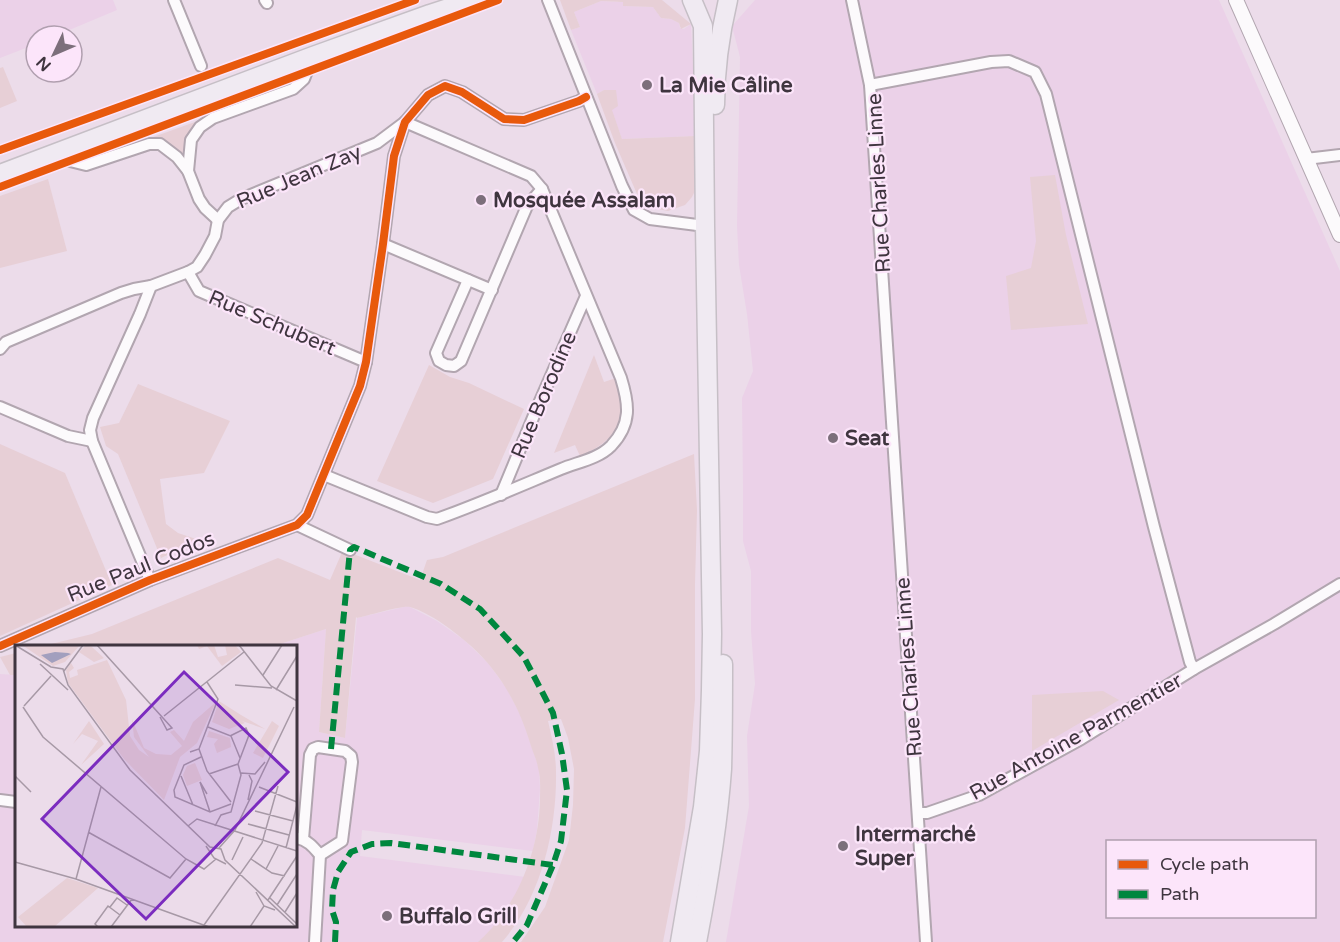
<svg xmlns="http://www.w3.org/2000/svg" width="1340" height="942" font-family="'Varela Round',sans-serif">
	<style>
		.built { fill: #ebd1e8; fill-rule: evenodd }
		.green { fill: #e7cfd6 }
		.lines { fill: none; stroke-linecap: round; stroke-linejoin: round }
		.minor-casing { stroke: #b2a6b0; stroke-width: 14 }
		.tertiary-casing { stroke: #b2a6b0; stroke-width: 16 }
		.primary-casing { stroke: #c6bfc6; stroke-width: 21 }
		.minor { stroke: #fcfafc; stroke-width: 10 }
		.tertiary { stroke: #fcfafc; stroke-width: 14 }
		.primary { stroke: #f0eaf2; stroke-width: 18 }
		.quiet { stroke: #00873e; stroke-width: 6; stroke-dasharray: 12 6; stroke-linecap: butt }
		.cycleway-casing { stroke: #fce5fa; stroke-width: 11 }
		.cycleway { stroke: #e8590c; stroke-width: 8 }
		.poi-dot { fill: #7c6f7b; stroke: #fce5fa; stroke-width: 2 }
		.labels { text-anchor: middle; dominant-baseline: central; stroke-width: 4.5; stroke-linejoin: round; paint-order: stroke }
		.poi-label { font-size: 21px; font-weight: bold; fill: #3f353f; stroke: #fce5fa; text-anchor: start }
		.street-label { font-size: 21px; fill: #3f353f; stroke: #fce5fa }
		.inset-road { fill: none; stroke: #a799a6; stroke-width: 1.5 }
		.view { fill: #7b2cbf; fill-opacity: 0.15; stroke: #7b2cbf; stroke-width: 3 }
		.inset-edge { fill: none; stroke: #3f353f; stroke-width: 3 }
	</style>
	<rect width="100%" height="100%" fill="#ecdcea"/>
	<g class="built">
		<polygon points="0,0 113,0 117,10 55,36 36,36 36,44 0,58"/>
		<path d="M755 0H1219L1340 271V942H726L749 806 747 736 755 684 751 631V571L743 541V486L742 398 753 371 747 314 739 265 737 226 740 57 732 26ZM1108 842H1314V916H1108Z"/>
		<polygon points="601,1 624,2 624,6 653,7 661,18 671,19 679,23 680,28 684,29 691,24 696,136 622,139 604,90 597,94 571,30 580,27 574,12"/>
		<polygon points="408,606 437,621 464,640 488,663 507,689 522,718 539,768 540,789 537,830 533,851 362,830 360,856 533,878 493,942 0,942 0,674 16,675 16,926 296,926 296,646 274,646 326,629 319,732 345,738 357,618"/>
	</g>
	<g class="green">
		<polygon points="560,0 662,0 691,24 681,29 679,23 671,19 661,18 653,7 623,6 623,2 601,1 574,12 580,27 571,30"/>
		<polygon points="3,67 17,101 0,108 0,68"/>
		<polygon points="604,90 616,90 618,106 612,110 622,139 696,136 696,185 694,193 692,197 685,205 668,211 658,209 649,206 641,199 637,194 615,143 597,94"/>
		<polygon points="206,118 188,135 182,155 145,140"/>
		<polygon points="1055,175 1066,235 1088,324 1011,330 1006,276 1031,268 1036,241 1030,177"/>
		<polygon points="48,179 67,251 0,268 0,196"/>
		<path d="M594 355 604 382 616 378C619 391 623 408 619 421 615 438 595 450 580 456L575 445 554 453Z"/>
		<polygon points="429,365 450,377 469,383 524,409 493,479 433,503 377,481"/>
		<polygon points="138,384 230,421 204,473 160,479 166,524 178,533 199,540 161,558 118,454 106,446 100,427 119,423"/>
		<polygon points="0,444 65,473 112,585 0,636"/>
		<path d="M694 454 697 510 695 584V699L685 828 663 942H521L545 907 569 840 573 805 574 769 568 738 561 719 548 721C552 738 556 755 556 772 557 830 541 898 502 942H478C517 907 539 852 540 800 540 789 541 778 538 768 537 760 533 753 531 746 520 708 501 673 471 646 455 632 431 613 410 607 402 605 367 616 357 618L356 617 345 738 319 732 326 629 274 646H43L92 634 278 558 330 580 343 550 420 580 427 560 443 557Z"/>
		<polygon points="16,653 16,675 10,675 0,657"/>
		<polygon points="1103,691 1119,700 1032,751 1032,695"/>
	</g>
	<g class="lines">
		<g class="minor-casing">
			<g id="minor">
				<polyline points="174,0 201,66"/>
				<polyline points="265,0 267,3"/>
				<polyline points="548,0 622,186 634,210 650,219 705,226"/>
				<polyline points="852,0 870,85 926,942"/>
				<polyline points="870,85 991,62 1009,61 1035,72 1046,94 1154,527 1190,662 1194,669"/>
				<polyline points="56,152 70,161 86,165 149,144 160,144 177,157 188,171 199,199 205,208 218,220"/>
				<polyline points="1306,159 1340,155"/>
				<polyline points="188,171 191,140 200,127 213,118 293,89 304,79 313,56"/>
				<polyline points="383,244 492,290"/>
				<polyline points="188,272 199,291 366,362"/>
				<polyline points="468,280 436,353 439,361 446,365 454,366 461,361 527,206 542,189"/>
				<polyline points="0,349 6,342 121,293 134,289 151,286 188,272 197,267 205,255 215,236 218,220 228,207 241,199 377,143 405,122"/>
				<polyline points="0,407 68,436 92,441"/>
				<path d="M324 475 427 517 437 519C479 504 520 486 561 469 578 462 598 459 611 446 632 424 629 404 621 378L542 189 531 176 405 122"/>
				<polyline points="501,495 537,408 586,296"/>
				<polyline points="297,525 350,550"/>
				<polyline points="150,580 92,441 90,430 93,418 140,314 151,286"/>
				<polyline points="0,646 150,580 297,525 307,515 360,386 366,362 383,244 394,156 405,122 428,95 445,86 462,92 504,119 524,120 579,101 586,97"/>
				<polyline points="0,800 16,802"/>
				<polyline points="918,813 927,813 979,795 1081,739 1194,669 1274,624 1340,584"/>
				<path d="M297 838C308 840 314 848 320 855L315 942"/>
				<polyline points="303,839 310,755 313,749 318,747 345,751 351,756 352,762 342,841 320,855"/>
			</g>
		</g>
		<g class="tertiary-casing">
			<polyline id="tertiary" points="1236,0 1340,235"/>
		</g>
		<g class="primary-casing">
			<g id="primary">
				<path d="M715 105C715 70 720 34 728 0"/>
				<polyline points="0,174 313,56 430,14 473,0"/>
				<polyline points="680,942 703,807 709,751 711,690 712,634 705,226 703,26 692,0"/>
				<path d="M697 942C708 885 718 827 722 769 723 734 723 699 723 664"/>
			</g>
		</g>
		<use href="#minor" class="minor"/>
		<use href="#tertiary" class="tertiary"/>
		<use href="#primary" class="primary"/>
		<g class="quiet">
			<polyline points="331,749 350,550 354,547 441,584 480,609 524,657 553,713 562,754 567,790 561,841 553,865 527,925 513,942"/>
			<polyline points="335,942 336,922 332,910 333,890 338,872 351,852 372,844 391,843 553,865"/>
		</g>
		<g class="cycleway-casing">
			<g id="cycleway">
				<polyline points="0,150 415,0"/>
				<polyline points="0,187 498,0"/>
				<polyline points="0,646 150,580 297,525 307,515 360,386 366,362 383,244 394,156 405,122 428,95 445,86 462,92 504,119 524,120 579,101 586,97"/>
			</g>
		</g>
		<use href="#cycleway" class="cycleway"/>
	</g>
	<g class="poi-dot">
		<circle cx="647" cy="85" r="6"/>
		<circle cx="481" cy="200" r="6"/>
		<circle cx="833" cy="438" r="6"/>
		<circle cx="843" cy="846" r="6"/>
		<circle cx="387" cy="916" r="6"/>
	</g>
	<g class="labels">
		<g class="poi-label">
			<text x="659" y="85">La Mie Câline</text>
			<text x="493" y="200">Mosquée Assalam</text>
			<text x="845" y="438">Seat</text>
			<text x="855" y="834">Intermarché<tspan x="855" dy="24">Super</tspan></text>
			<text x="399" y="916">Buffalo Grill</text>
		</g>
		<g class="street-label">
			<text transform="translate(299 177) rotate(-23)">Rue Jean Zay</text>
			<text transform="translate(879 183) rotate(-93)">Rue Charles Linne</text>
			<text transform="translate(272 323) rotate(23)">Rue Schubert</text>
			<text transform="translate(544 395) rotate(-67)">Rue Borodine</text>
			<text transform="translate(141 567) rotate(-22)">Rue Paul Codos</text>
			<text transform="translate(909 667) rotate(-94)">Rue Charles Linne</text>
			<text transform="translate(1076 737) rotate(-29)">Rue Antoine Parmentier</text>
		</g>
	</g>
	<g transform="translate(15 645)">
		<rect width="282" height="282" fill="#ecdcea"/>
		<path d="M7 0H65L50 17 38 21ZM71 0 77 2 89 13 79 17 64 7ZM182 0H199L203 12 212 10 210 0H220L226 7 207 21 192 1 184 4ZM92 15 111 55 115 91 124 105 134 112 119 92 117 74 129 103 141 109 156 110 167 101 155 87 159 85 169 96 178 77 201 57 182 98 165 112 149 155 109 114 53 38 51 25 56 18 59 23 54 27 55 33 63 30 62 25ZM204 56 226 70 250 84 227 76 230 78 214 84 197 77ZM74 76 89 99 66 120 83 96 67 89 58 99ZM257 76 264 81 248 113 238 108ZM194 86 215 93 216 102 202 108 199 99 203 94 192 92ZM180 118 187 135 172 141 168 130 172 121ZM52 233 83 243 39 282H12L3 272Z" fill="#e7cfd6"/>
		<path d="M40 7 53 8 56 9 37 18 26 10Z" fill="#a29fbe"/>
		<path class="inset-road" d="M0 0 36 22 48 24 53 40 115 125 195 202 206 204 210 215 281 282M82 0 157 83 152 85 145 72M224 0 256 41 282 56M25 19 53 45M49 26 68 0M248 30 267 0M220 40 257 43M261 45 282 11M9 61 36 31M8 62 28 92 171 214 189 224 201 214M149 71 229 7M193 82 216 91 225 113M215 91 231 83 234 90 223 119M184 104 192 126 216 157M175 107 184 104 203 54 192 37M186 112 169 120 159 145 160 152 195 167 216 159M226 128 240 129 250 117M194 129 223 119M0 131 16 147M166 131 178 160M244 142 282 157M192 149 185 137 195 167M233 155 237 136 234 130M240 166 278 176M233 179 274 190M173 181 182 174 282 206M200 181 206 170 216 167 226 130 223 119M73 187 155 233 171 214M191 201 199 213 211 219M204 203 220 185 279 62M271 203 282 160M236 214 257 228 270 231M217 215 228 192M0 217 61 234 194 282M251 224 263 201M61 234 86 142M241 247 249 261 260 265M255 253 282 279M253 255 282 211M262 260 282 229M95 262 102 253 112 260M270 267 282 248M189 280 247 198 263 141M83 282 80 279 93 261 105 270M96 282 117 254M235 282 249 261"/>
		<path class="view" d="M169 27 273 127 131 274 27 174Z"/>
		<rect width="282" height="282" class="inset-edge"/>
	</g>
	<rect x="1106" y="840" width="210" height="78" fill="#fce5fa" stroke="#b09faf" stroke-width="1.5"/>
	<rect x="1118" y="860" width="30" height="9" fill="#e8590c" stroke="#b09faf" stroke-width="1.5"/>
	<text x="1160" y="870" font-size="18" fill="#3f353f">Cycle path</text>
	<rect x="1118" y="890" width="30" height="9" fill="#00873e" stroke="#b09faf" stroke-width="1.5"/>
	<text x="1160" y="900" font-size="18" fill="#3f353f">Path</text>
	<g transform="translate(54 54) rotate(226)"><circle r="28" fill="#fce5fa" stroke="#b09faf" stroke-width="1.5"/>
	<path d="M0-4.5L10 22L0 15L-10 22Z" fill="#7c6f7b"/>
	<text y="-9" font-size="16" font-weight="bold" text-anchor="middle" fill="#3f353f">N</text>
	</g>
</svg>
